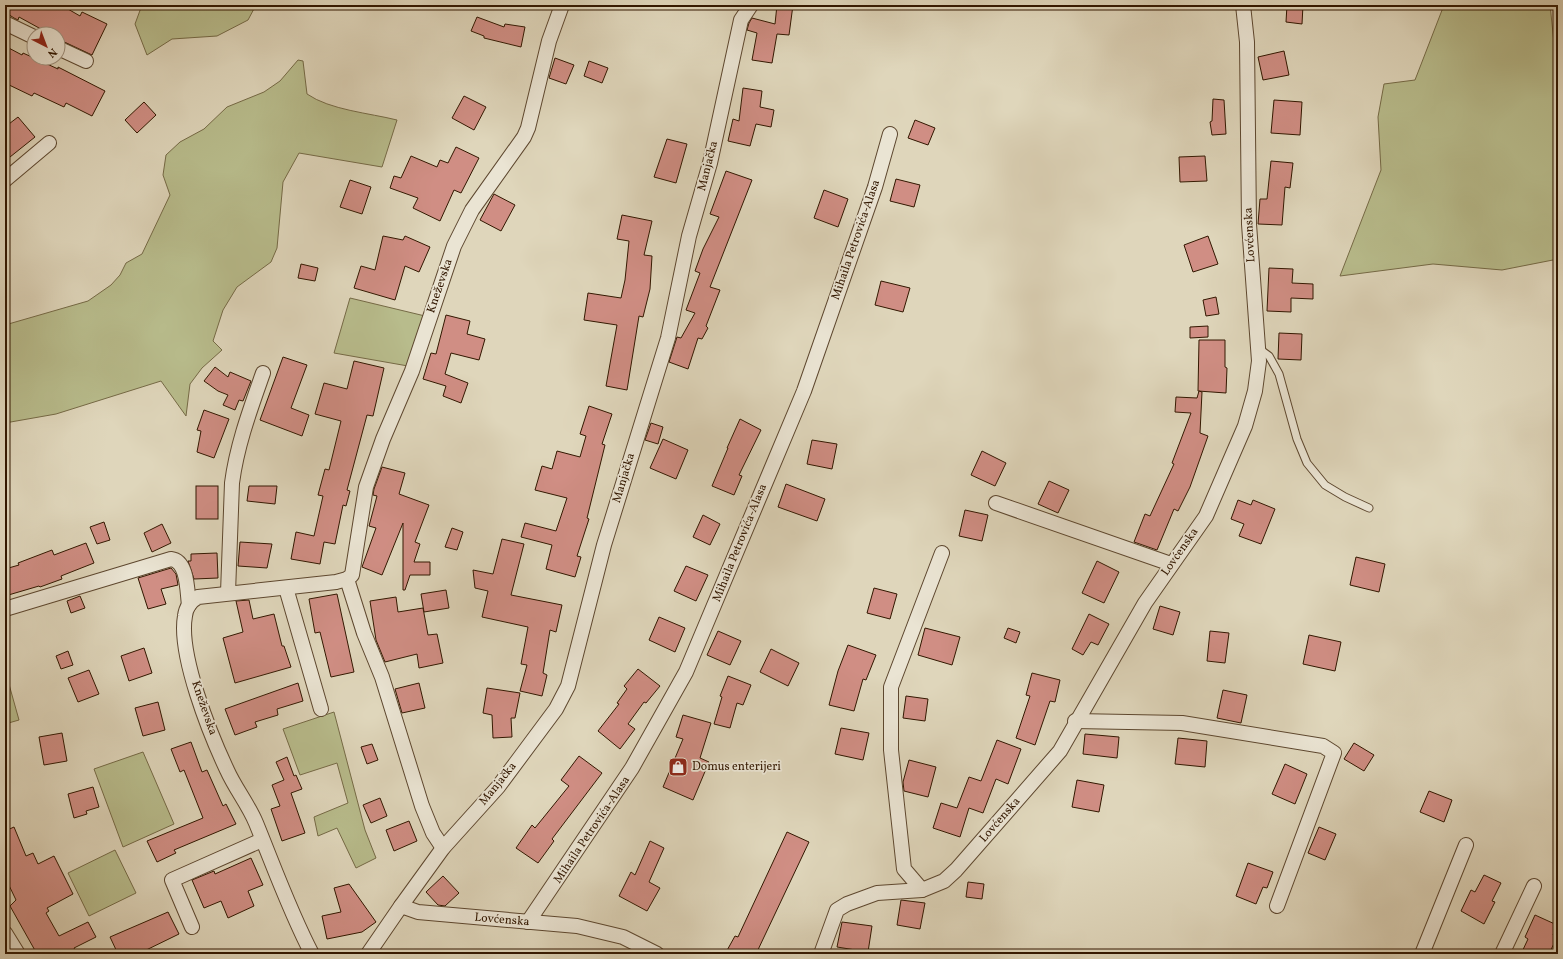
<svg xmlns="http://www.w3.org/2000/svg" width="1563" height="959" font-family="Vollkorn,serif">
	<style>
		.green { fill: #b8bc8c; stroke: #756a46 }
		.building { fill: #d08e84; stroke: #321700 }
		.lines { fill: none; stroke-linecap: round; stroke-linejoin: round }
		.lane-casing { stroke: #5d472f; stroke-width: 9 }
		.street-casing { stroke: #5d472f; stroke-width: 16 }
		.lane { stroke: #eae4d3; stroke-width: 7 }
		.street { stroke: #eae4d3; stroke-width: 14 }
		.labels { text-anchor: middle; dominant-baseline: central; stroke-width: 3.5; stroke-linejoin: round; paint-order: stroke }
		.street-label { font-size: 12px; fill: #321700; stroke: #eae4d3 }
		.poi-label { font-size: 12px; fill: #321700; stroke: #eae4d3; text-anchor: start }
	</style>
	<rect width="100%" height="100%" fill="#dfd6bb"/>
	<filter id="stains"><feTurbulence type="fractalNoise" baseFrequency=".005" numOctaves="4"/><feColorMatrix values="0 0 0 0 .2 0 0 0 0 .09 0 0 0 0 .02 0 0 0 .5 -.17"/></filter>
	<radialGradient id="worn" r=".72"><stop offset=".6" stop-color="#630" stop-opacity="0"/><stop offset="1" stop-color="#630" stop-opacity=".3"/></radialGradient>
	<g class="green">
		<polygon points="142,5 256,5 248,20 217,36 172,39 147,55 135,24"/>
		<polygon points="1444,5 1550,5 1558,80 1558,259 1502,270 1433,264 1340,276 1381,170 1378,117 1384,84 1415,80"/>
		<path d="M298 60 303 61 307 94C330 110 369 113 397 120L382 167 299 153 283 182 277 248 271 262 237 287 223 310 213 341 222 350 202 368 190 384 186 416 161 381 56 414 5 423V325L88 301 111 285 120 275 126 263 142 254 170 195 163 175 166 155 180 142 204 129 227 107 264 92 280 81Z"/>
		<polygon points="350,298 425,316 408,366 334,353"/>
		<polygon points="5,670 19,720 5,724"/>
		<polygon points="334,712 365,830 376,858 356,868 337,828 318,836 314,817 348,803 337,763 300,775 283,729"/>
		<polygon points="143,752 174,824 123,847 94,769"/>
		<polygon points="115,850 136,893 89,916 68,873"/>
	</g>
	<g class="building">
		<polygon points="5,5 61,5 80,16 82,12 107,24 92,55 58,39 58,34 50,34 19,17 18,20 14,18 5,12"/>
		<polygon points="777,5 793,5 789,35 777,34 772,63 752,60 757,33 747,30 749,23 752,18 775,24"/>
		<polygon points="1287,5 1303,5 1302,24 1286,22"/>
		<polygon points="477,17 504,27 505,24 525,27 521,47 484,38 484,36 471,31"/>
		<polygon points="5,46 22,55 23,53 58,69 58,67 105,91 92,116 66,103 64,107 34,93 32,96 5,83"/>
		<polygon points="1284,51 1289,75 1263,80 1258,57"/>
		<polygon points="555,58 574,65 566,84 549,78"/>
		<polygon points="589,61 608,68 602,83 584,76"/>
		<polygon points="743,88 762,91 760,107 774,110 771,127 756,124 750,146 728,141 733,119 739,121"/>
		<polygon points="464,96 486,107 474,130 452,118"/>
		<polygon points="1213,99 1224,100 1226,134 1212,135 1210,122 1212,121"/>
		<polygon points="1274,100 1302,102 1300,135 1271,133"/>
		<polygon points="144,102 156,115 137,133 125,120"/>
		<polygon points="18,117 35,137 5,161 5,127"/>
		<polygon points="915,120 935,128 928,145 908,138"/>
		<polygon points="667,139 687,144 676,183 654,177"/>
		<polygon points="456,147 479,158 461,193 454,190 440,221 413,208 418,198 390,188 394,176 401,178 411,156 437,167 440,160 448,163"/>
		<polygon points="1205,156 1207,181 1180,182 1179,157"/>
		<polygon points="1271,161 1293,163 1290,188 1285,187 1282,225 1258,224 1260,199 1267,199"/>
		<polygon points="726,171 752,180 710,287 720,290 706,326 708,328 702,339 698,338 688,369 669,362 677,337 681,338 695,313 686,310 700,273 695,271 703,249 719,217 710,214"/>
		<polygon points="896,179 920,185 914,207 890,201"/>
		<polygon points="350,180 371,187 362,214 340,207"/>
		<polygon points="824,190 848,199 838,227 814,218"/>
		<polygon points="494,194 515,205 501,231 480,220"/>
		<polygon points="622,215 652,221 644,255 652,256 650,289 643,317 639,316 627,390 606,386 617,325 584,320 588,293 621,298 625,280 629,241 617,239"/>
		<polygon points="383,236 403,240 405,236 430,247 419,272 405,266 395,300 354,288 361,266 375,270"/>
		<polygon points="1208,236 1218,264 1193,272 1184,245"/>
		<polygon points="301,264 318,268 315,281 298,278"/>
		<polygon points="1269,268 1293,269 1292,283 1313,284 1313,299 1291,298 1291,312 1267,311"/>
		<polygon points="881,281 910,288 903,312 875,305"/>
		<polygon points="1216,297 1219,314 1206,316 1203,300"/>
		<polygon points="446,315 470,321 467,334 485,339 479,360 451,353 445,374 468,383 461,403 443,396 446,386 423,379 431,353 436,354"/>
		<polygon points="1208,326 1208,337 1190,338 1190,327"/>
		<polygon points="1279,333 1302,334 1301,360 1278,359"/>
		<polygon points="1199,340 1225,340 1225,367 1227,368 1226,393 1198,391"/>
		<polygon points="283,357 307,365 291,408 309,415 302,436 260,420"/>
		<polygon points="354,361 384,368 373,416 367,415 347,490 350,491 346,506 343,505 335,544 324,542 320,564 291,559 296,532 314,536 323,496 318,495 325,469 329,470 341,421 315,414 324,383 347,389"/>
		<polygon points="215,367 228,377 230,372 251,381 243,401 239,400 235,410 223,405 228,395 218,391 204,381"/>
		<polygon points="1199,391 1202,392 1200,433 1208,436 1190,487 1178,511 1174,509 1157,550 1134,542 1145,514 1150,516 1174,464 1172,463 1191,413 1175,412 1176,397 1197,398"/>
		<polygon points="589,406 612,414 602,444 605,445 587,518 589,519 577,556 581,557 575,577 546,569 552,545 521,537 525,523 556,531 567,498 535,490 542,466 552,469 557,451 580,457 586,436 580,434"/>
		<polygon points="204,410 229,419 214,458 197,452 201,431 197,430"/>
		<polygon points="740,419 761,430 739,475 742,476 734,495 712,486 728,448 727,448"/>
		<polygon points="651,423 663,427 658,444 645,440"/>
		<polygon points="663,439 688,450 676,479 650,468"/>
		<polygon points="812,440 837,444 832,469 807,464"/>
		<polygon points="982,451 1006,463 995,486 971,475"/>
		<polygon points="382,467 405,473 399,494 429,505 415,542 420,544 414,562 430,562 430,575 410,575 405,590 403,590 403,523 382,575 362,567 376,528 369,526 377,496 373,495 374,489"/>
		<polygon points="1049,481 1069,490 1058,513 1038,504"/>
		<polygon points="786,484 825,499 817,521 778,507"/>
		<rect x="196" y="486" width="22" height="33"/>
		<polygon points="249,486 277,486 275,504 247,501"/>
		<polygon points="1238,500 1251,505 1253,500 1275,509 1261,544 1239,536 1244,524 1231,519"/>
		<polygon points="965,510 988,515 982,541 959,536"/>
		<polygon points="703,515 720,524 710,545 693,537"/>
		<polygon points="104,522 110,540 97,544 90,527"/>
		<polygon points="162,524 171,543 152,552 144,533"/>
		<polygon points="452,528 463,532 457,550 445,547"/>
		<polygon points="502,539 524,544 511,595 562,605 556,632 550,630 543,673 547,675 542,696 520,691 527,665 521,664 528,627 482,617 488,591 475,588 473,570 493,574"/>
		<polygon points="240,542 272,544 267,568 238,566"/>
		<polygon points="86,543 94,563 61,576 62,579 40,587 39,586 5,596 5,569 19,565 18,563 52,550 54,555"/>
		<polygon points="217,553 218,578 194,579 188,561 191,561 191,554"/>
		<polygon points="1356,557 1385,564 1379,592 1350,585"/>
		<polygon points="1097,561 1119,572 1104,603 1082,593"/>
		<polygon points="686,566 708,575 696,601 674,591"/>
		<polygon points="171,568 176,574 178,585 161,589 166,604 148,609 138,578"/>
		<polygon points="874,588 897,594 890,619 867,613"/>
		<polygon points="446,590 449,608 424,612 421,594"/>
		<polygon points="337,594 354,672 331,677 320,632 315,633 309,599"/>
		<polygon points="80,596 85,608 71,613 67,601"/>
		<polygon points="396,597 398,612 423,608 428,635 437,634 443,663 419,668 417,654 385,662 376,640 370,601"/>
		<polygon points="249,600 253,619 274,614 282,646 284,646 291,667 235,683 223,638 243,632 236,601"/>
		<polygon points="1160,606 1180,612 1173,635 1153,629"/>
		<polygon points="1089,614 1109,624 1098,645 1091,642 1083,655 1072,649"/>
		<polygon points="659,617 685,628 675,652 649,640"/>
		<polygon points="925,628 960,637 952,665 918,655"/>
		<polygon points="1008,628 1020,632 1016,643 1004,638"/>
		<polygon points="718,631 741,641 730,665 707,655"/>
		<polygon points="1210,631 1229,633 1225,663 1207,661"/>
		<polygon points="1309,635 1341,642 1335,671 1303,664"/>
		<polygon points="848,645 876,655 866,680 863,679 854,711 829,705 838,671"/>
		<polygon points="144,648 152,673 129,681 121,656"/>
		<polygon points="771,649 799,663 788,686 760,672"/>
		<polygon points="68,651 73,665 61,669 56,656"/>
		<polygon points="638,669 660,686 646,703 644,702 628,724 635,729 620,749 598,731 619,704 617,703 627,689 624,686"/>
		<polygon points="89,670 99,694 78,702 68,678"/>
		<polygon points="1032,673 1060,680 1055,702 1050,701 1035,745 1016,738 1030,696 1026,695"/>
		<polygon points="728,676 751,685 743,705 737,703 730,728 714,724 722,697 720,696"/>
		<polygon points="298,683 303,701 277,709 278,715 255,722 257,727 235,735 225,709"/>
		<polygon points="419,683 425,708 402,713 395,689"/>
		<polygon points="487,688 520,693 515,718 511,718 512,737 493,738 492,715 483,713"/>
		<polygon points="1223,690 1247,695 1241,723 1217,718"/>
		<polygon points="906,696 928,699 925,721 903,718"/>
		<polygon points="158,702 165,730 143,736 135,708"/>
		<polygon points="683,715 711,723 700,758 709,762 693,800 663,787 683,739 676,737"/>
		<polygon points="841,728 869,733 863,760 835,754"/>
		<polygon points="62,733 67,761 44,765 39,737"/>
		<polygon points="1085,734 1119,737 1117,758 1083,754"/>
		<polygon points="1178,738 1207,741 1205,767 1175,764"/>
		<polygon points="997,740 1021,749 1008,784 996,779 983,813 969,808 960,837 933,828 941,803 957,808 969,777 981,781"/>
		<polygon points="191,742 202,772 207,770 223,806 226,804 236,824 174,850 176,853 157,862 147,841 203,818 184,770 180,772 171,749"/>
		<polygon points="1354,743 1374,755 1364,771 1344,759"/>
		<polygon points="372,744 378,760 367,764 361,747"/>
		<polygon points="579,756 602,773 552,839 554,841 538,863 516,848 532,825 535,828 569,786 561,780"/>
		<polygon points="287,757 294,776 296,775 302,789 291,793 305,833 282,841 271,809 280,806 272,785 284,780 276,762"/>
		<polygon points="909,760 936,767 928,797 904,791 903,782"/>
		<polygon points="1285,764 1307,774 1295,804 1272,794"/>
		<polygon points="1077,780 1104,785 1099,812 1072,807"/>
		<polygon points="93,787 99,807 86,811 87,814 74,818 68,794"/>
		<polygon points="1429,791 1452,800 1444,822 1420,812"/>
		<polygon points="380,798 387,816 371,823 363,805"/>
		<polygon points="409,821 417,841 394,851 386,830"/>
		<polygon points="14,827 26,856 33,853 38,864 54,856 73,894 47,908 49,911 46,913 59,936 88,922 96,937 74,948 77,954 37,954 10,906 16,900 5,877 5,831"/>
		<polygon points="1319,827 1336,834 1325,860 1308,853"/>
		<polygon points="787,832 809,842 756,954 725,954 735,936 738,937"/>
		<polygon points="650,841 664,848 649,882 660,888 647,911 619,896 631,872 635,875"/>
		<polygon points="251,858 263,885 248,891 254,906 228,918 221,901 204,908 192,880 214,871 215,874"/>
		<polygon points="1248,863 1273,872 1267,888 1263,887 1256,904 1236,896"/>
		<polygon points="1484,875 1501,883 1492,901 1495,902 1484,924 1461,911 1471,890 1475,892"/>
		<polygon points="443,876 459,893 445,906 438,905 426,892"/>
		<polygon points="968,882 984,884 982,899 966,897"/>
		<polygon points="349,884 376,922 362,932 327,939 322,916 341,912 334,888"/>
		<polygon points="901,900 925,903 920,929 897,925"/>
		<polygon points="168,912 179,934 138,954 118,954 110,937"/>
		<polygon points="1535,915 1557,925 1553,935 1557,937 1549,954 1521,954 1528,939 1525,937"/>
		<polygon points="842,922 872,926 868,952 837,947"/>
	</g>
	<g class="lines">
		<g class="lane-casing">
			<polyline id="lane" points="1258,348 1269,356 1279,374 1297,439 1307,463 1325,485 1345,497 1369,508"/>
		</g>
		<g class="street-casing">
			<g id="street">
				<polyline points="5,23 34,37"/>
				<polyline points="58,48 86,61"/>
				<polyline points="5,180 49,143"/>
				<polyline points="996,503 1171,564"/>
				<polyline points="347,579 364,633 382,677 422,806 433,833 443,848"/>
				<polyline points="286,588 321,709"/>
				<path d="M228 593 232 483C237 445 250 410 263 373"/>
				<path d="M5 609 171 559C188 561 187 591 189 605"/>
				<polyline points="1075,721 1182,723 1323,746 1334,753 1277,906"/>
				<polyline points="922,890 904,869 891,750 891,687 942,553"/>
				<polyline points="401,906 443,848 498,787 556,709 568,686 604,545 668,338 689,236 710,163 741,20 751,5"/>
				<polyline points="528,922 632,768 686,672 804,391 875,187 890,134"/>
				<polyline points="192,927 172,880 262,840"/>
				<polyline points="5,933 18,954"/>
				<path d="M312 954C290 912 274 867 256 823 248 804 235 788 227 770 210 734 178 654 185 616 186 607 191 601 198 597L336 582 347 579 352 575 366 487 383 439 412 371 454 246 472 210 524 137 528 128 549 41 562 5"/>
				<polyline points="368,954 401,906 418,912 577,926 623,937 657,954"/>
				<polyline points="821,954 837,910 847,904 877,893 922,890 944,881 956,870 1060,751 1145,603 1206,516 1245,426 1255,391 1259,361 1249,224 1247,42 1243,5"/>
				<polyline points="1422,954 1466,845"/>
				<polyline points="1502,954 1534,886"/>
			</g>
		</g>
		<use href="#lane" class="lane"/>
		<use href="#street" class="street"/>
	</g>
	<defs>
		<g id="shop-square" transform="scale(1)"><rect x="-9" y="-9" width="18" height="18" rx="4" fill="#8f2418" stroke="#eae4d3"/><path d="M-5-2.5h2.3a2.7 3.5 0 0 1 5.4 0H5L5.5 6h-11ZM-1.5-2.5h3a1.5 2.3 0 0 0-3 0Z" fill="#fff"/></g>
	</defs>
	<g fill-rule="evenodd">
		<use href="#shop-square" x="678" y="767"/>
	</g>
	<g class="labels">
		<g class="street-label">
			<text transform="translate(708 166) rotate(-76)">Manjačka</text>
			<text transform="translate(1250 235) rotate(-93)">Lovćenska</text>
			<text transform="translate(856 240) rotate(-71)">Mihaila Petrovića-Alasa</text>
			<text transform="translate(440 286) rotate(-71)">Kneževska</text>
			<text transform="translate(624 478) rotate(-73)">Manjačka</text>
			<text transform="translate(740 543) rotate(-68)">Mihaila Petrovića-Alasa</text>
			<text transform="translate(1180 552) rotate(-55)">Lovćenska</text>
			<text transform="translate(204 708) rotate(71)">Kneževska</text>
			<text transform="translate(498 784) rotate(-51)">Manjačka</text>
			<text transform="translate(1000 820) rotate(-49)">Lovćenska</text>
			<text transform="translate(592 830) rotate(-56)">Mihaila Petrovića-Alasa</text>
			<text transform="translate(502 920) rotate(5)">Lovćenska</text>
		</g>
		<g class="poi-label">
			<text x="692" y="767">Domus enterijeri</text>
		</g>
	</g>
	<rect width="1563" height="959" fill="none" stroke="#dfd6bb" stroke-width="20"/>
	<rect x="6" y="6" width="1551" height="947" fill="none" stroke="#321700" stroke-width="2"/>
	<rect x="10" y="10" width="1543" height="939" fill="none" stroke="#321700"/>
	<g transform="translate(46 46) rotate(138)"><circle r="19" fill="#eae4d3" stroke="#a0927f"/>
	<path d="M0-3L7 15L0 10L-7 15Z" fill="#8f2418"/>
	<text y="-6" font-size="11" font-weight="bold" text-anchor="middle" fill="#321700">N</text>
	</g>
	<rect width="100%" height="100%" filter="url(#stains)"/>
	<rect width="100%" height="100%" fill="url(#worn)"/>
</svg>
